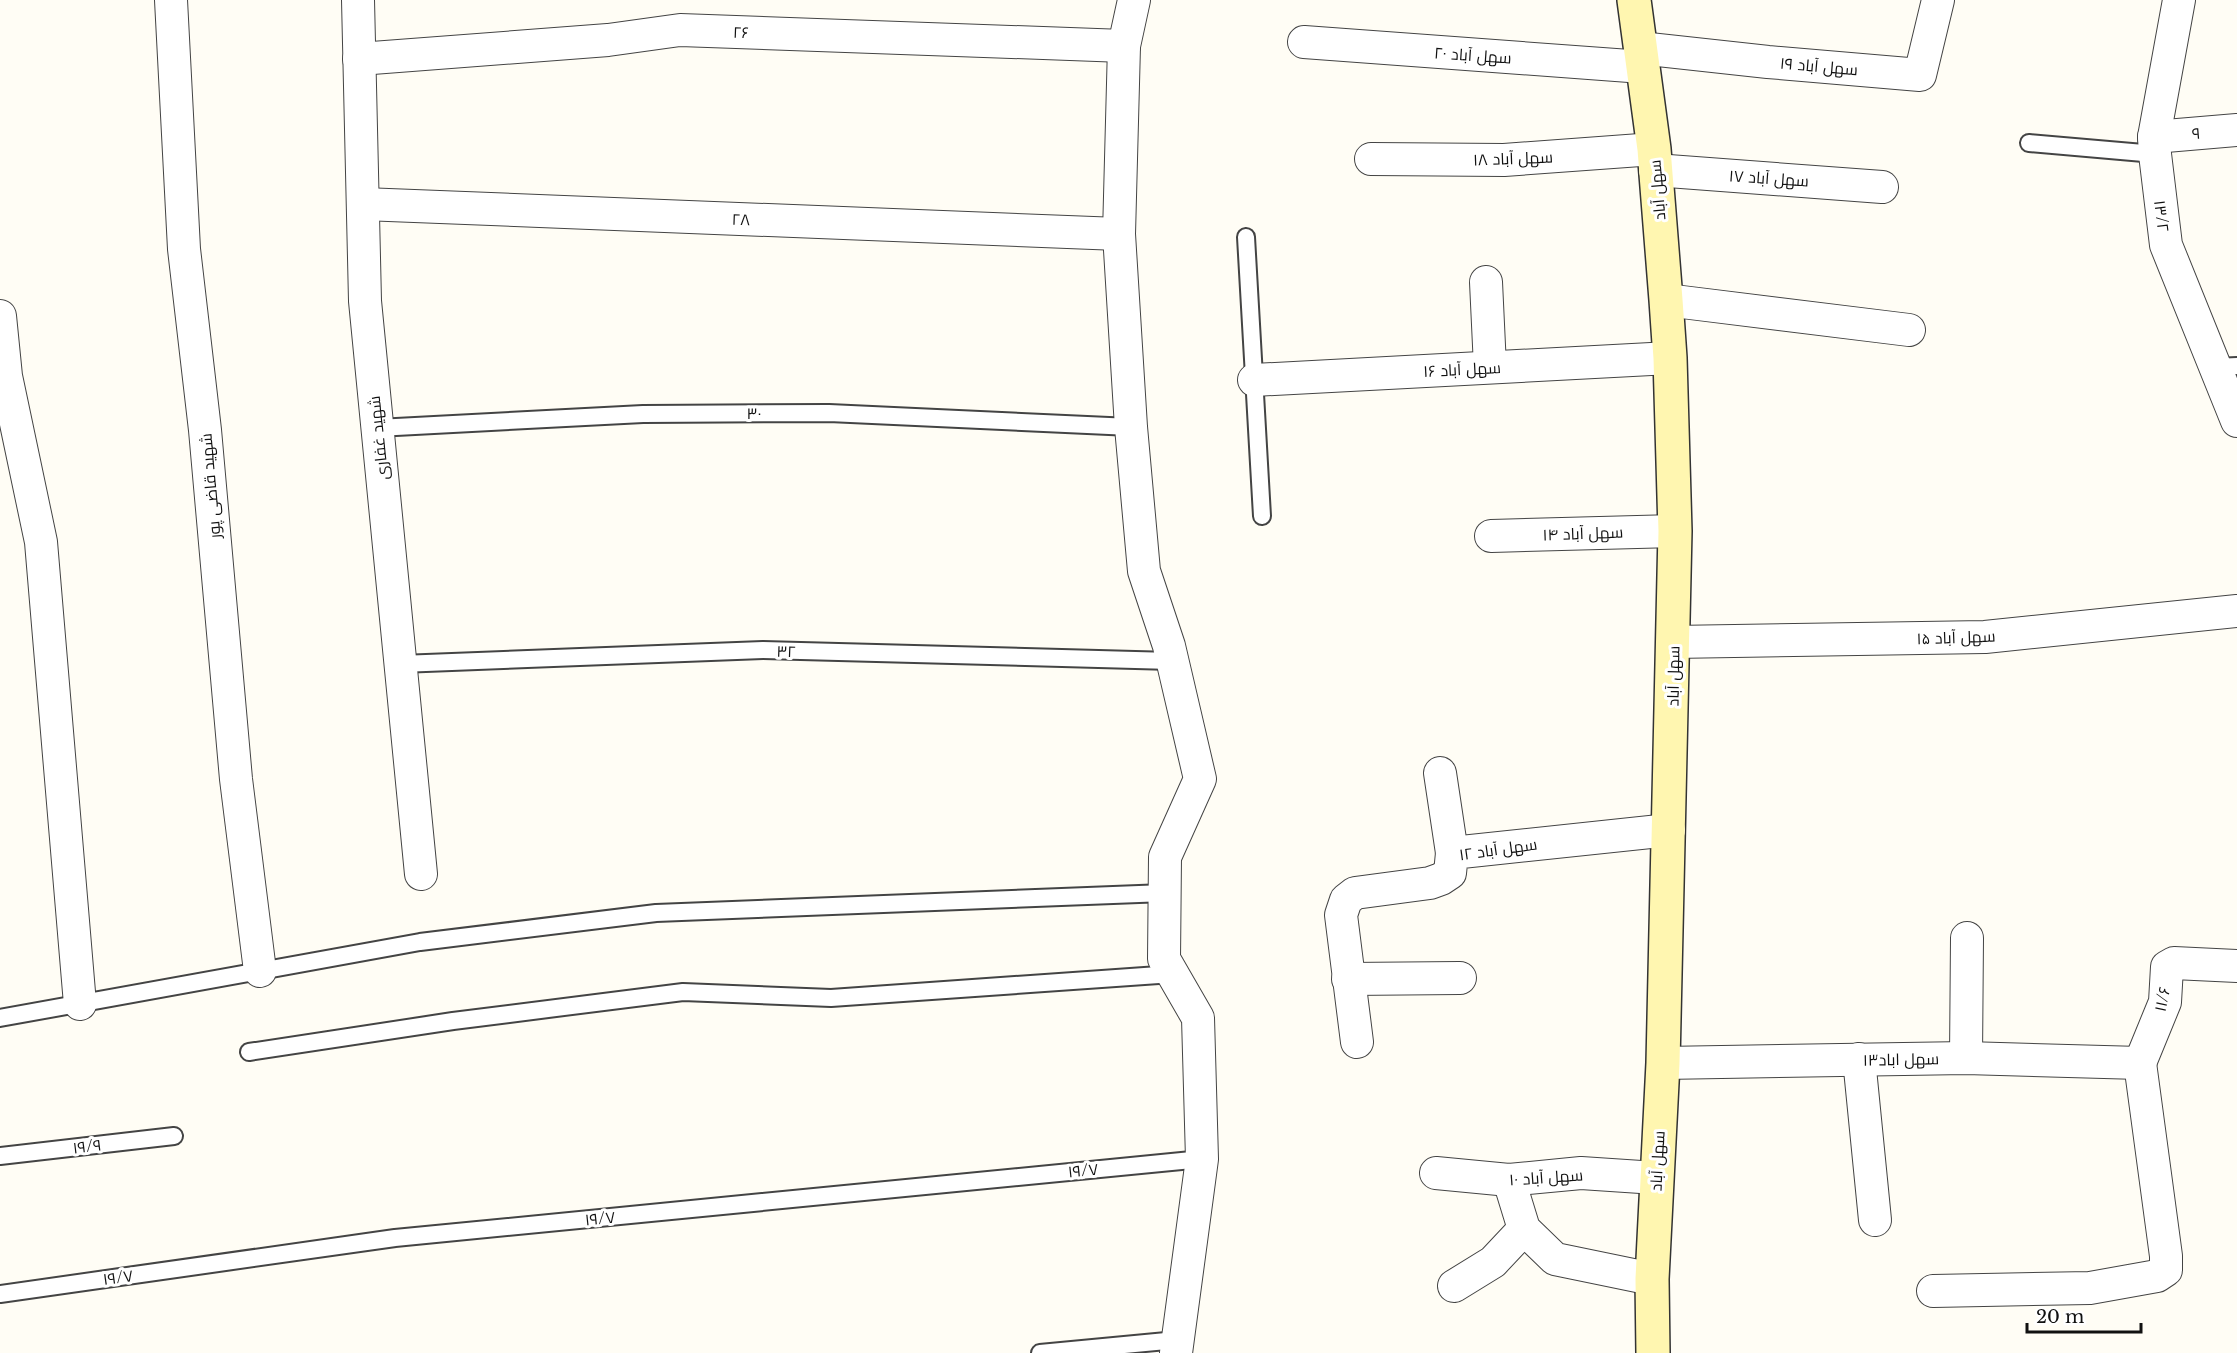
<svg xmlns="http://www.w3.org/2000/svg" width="2237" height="1353" font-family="'Libre Baskerville',Cairo,serif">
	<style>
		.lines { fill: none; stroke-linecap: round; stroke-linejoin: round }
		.lane-casing { stroke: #444; stroke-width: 20 }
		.street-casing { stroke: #444; stroke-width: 34 }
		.secondary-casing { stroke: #333; stroke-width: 36 }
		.lane { stroke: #fff; stroke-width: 16 }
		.street { stroke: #fff; stroke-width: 32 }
		.secondary { stroke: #fff6b0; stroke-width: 33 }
		.labels { text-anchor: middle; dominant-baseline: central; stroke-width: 6; stroke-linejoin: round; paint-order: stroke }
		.street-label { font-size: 16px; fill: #111; stroke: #fff }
	</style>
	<rect width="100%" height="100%" fill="#fffdf5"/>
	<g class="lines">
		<g class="lane-casing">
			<g id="lane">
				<polyline points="2029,143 2155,154"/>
				<polyline points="1246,237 1262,516"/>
				<polyline points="2216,367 2237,366"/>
				<polyline points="377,428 643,414 829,413 1131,427"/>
				<polyline points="400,664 763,650 1172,661"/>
				<polyline points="0,1018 420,942 656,913 1165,893"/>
				<polyline points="249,1052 453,1021 683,992 831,998 1173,974"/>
				<polyline points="0,1156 174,1136"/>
				<polyline points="0,1294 395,1238 1202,1159"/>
				<polyline points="1040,1353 1177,1340"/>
			</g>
		</g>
		<g class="street-casing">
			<g id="street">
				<polyline points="171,0 184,249 205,430 236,779 260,971"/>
				<polyline points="358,0 365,301 421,874"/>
				<polyline points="1134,0 1124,46 1119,234 1131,427 1144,571 1169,646 1200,779 1165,857 1164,959 1198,1018 1202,1159 1176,1353"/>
				<polyline points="2179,0 2154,137 2155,154 2166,245 2237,421"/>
				<polyline points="1304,42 1643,67"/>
				<polyline points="1640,48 1768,62 1920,75 1938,0"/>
				<polyline points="359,59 608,40 680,30 1124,46"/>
				<polyline points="2154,137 2237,130"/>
				<polyline points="1371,159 1504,160 1654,149"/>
				<polyline points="1655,170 1882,187"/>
				<polyline points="363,204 1119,234"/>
				<polyline points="1486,282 1490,367"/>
				<polyline points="1666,300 1909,330"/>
				<polyline points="0,316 6,376 41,542 80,1004"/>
				<polyline points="1254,380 1670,358"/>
				<polyline points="1491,536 1675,531"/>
				<polyline points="1673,642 1985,637 2237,611"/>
				<polyline points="1440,773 1452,853"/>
				<polyline points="1348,979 1460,978"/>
				<polyline points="1357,1042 1341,915 1346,900 1355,893 1430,883 1441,879 1450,873 1452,853 1669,830"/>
				<polyline points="1966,1058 1967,938"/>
				<polyline points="1859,1059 1875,1220"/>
				<polyline points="1663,1063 1966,1058 2140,1063"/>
				<polyline points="2140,1063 2165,1002 2167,967 2174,963 2237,966"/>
				<polyline points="1436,1173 1509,1180 1581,1173 1656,1178"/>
				<polyline points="1509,1180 1524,1229 1555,1259 1652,1279"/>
				<polyline points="1454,1286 1493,1262 1524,1229"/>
				<polyline points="1933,1291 2090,1288 2157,1276 2166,1270 2166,1256 2140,1063"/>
			</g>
		</g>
		<g class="secondary-casing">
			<polyline id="secondary" points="1634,0 1654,149 1666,300 1670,358 1675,531 1663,1063 1652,1279 1653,1353"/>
		</g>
		<use href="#lane" class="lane"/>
		<use href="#street" class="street"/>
		<use href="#secondary" class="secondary"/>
	</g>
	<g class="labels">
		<g class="street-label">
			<text transform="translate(741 32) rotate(2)">۲۶</text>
			<text transform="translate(1473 55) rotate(4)">سهل آباد ۲۰</text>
			<text transform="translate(1819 66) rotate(5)">سهل آباد ۱۹</text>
			<text transform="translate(2196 133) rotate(-5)">۹</text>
			<text transform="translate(1513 158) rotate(-2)">سهل آباد ۱۸</text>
			<text transform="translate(1769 178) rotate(4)">سهل آباد ۱۷</text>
			<text transform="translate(1657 190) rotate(-95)">سهل آباد</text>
			<text transform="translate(2162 216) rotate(83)">۱۳/۲</text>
			<text transform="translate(741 219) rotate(2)">۲۸</text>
			<text transform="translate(1462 369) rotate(-3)">سهل آباد ۱۶</text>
			<text x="754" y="413">۳۰</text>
			<text transform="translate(378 438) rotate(-96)">شهید غفاری</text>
			<text transform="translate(210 486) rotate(-95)">شهید قاضی پور</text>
			<text transform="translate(1583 533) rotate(-2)">سهل آباد ۱۴</text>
			<text transform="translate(1956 637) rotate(-2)">سهل آباد ۱۵</text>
			<text transform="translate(786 651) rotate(2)">۳۲</text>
			<text transform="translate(1673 676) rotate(-89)">سهل آباد</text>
			<text transform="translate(1498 849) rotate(-8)">سهل آباد ۱۲</text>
			<text transform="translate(2162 999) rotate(-78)">۱۱/۶</text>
			<text transform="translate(1901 1059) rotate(-1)">سهل اباد۱۳</text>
			<text transform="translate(87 1146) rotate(-7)">۱۹/۹</text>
			<text transform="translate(1657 1161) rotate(-87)">سهل آباد</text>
			<text transform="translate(1083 1170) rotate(-6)">۱۹/۷</text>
			<text transform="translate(1546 1177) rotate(-4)">سهل آباد ۱۰</text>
			<text transform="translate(600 1218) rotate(-6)">۱۹/۷</text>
			<text transform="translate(118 1277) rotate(-8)">۱۹/۷</text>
		</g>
	</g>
	<path d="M2027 1323v9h114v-9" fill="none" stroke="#111111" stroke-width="3"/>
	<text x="2036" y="1323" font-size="18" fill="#111111" stroke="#ffffff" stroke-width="4.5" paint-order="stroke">20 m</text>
</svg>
